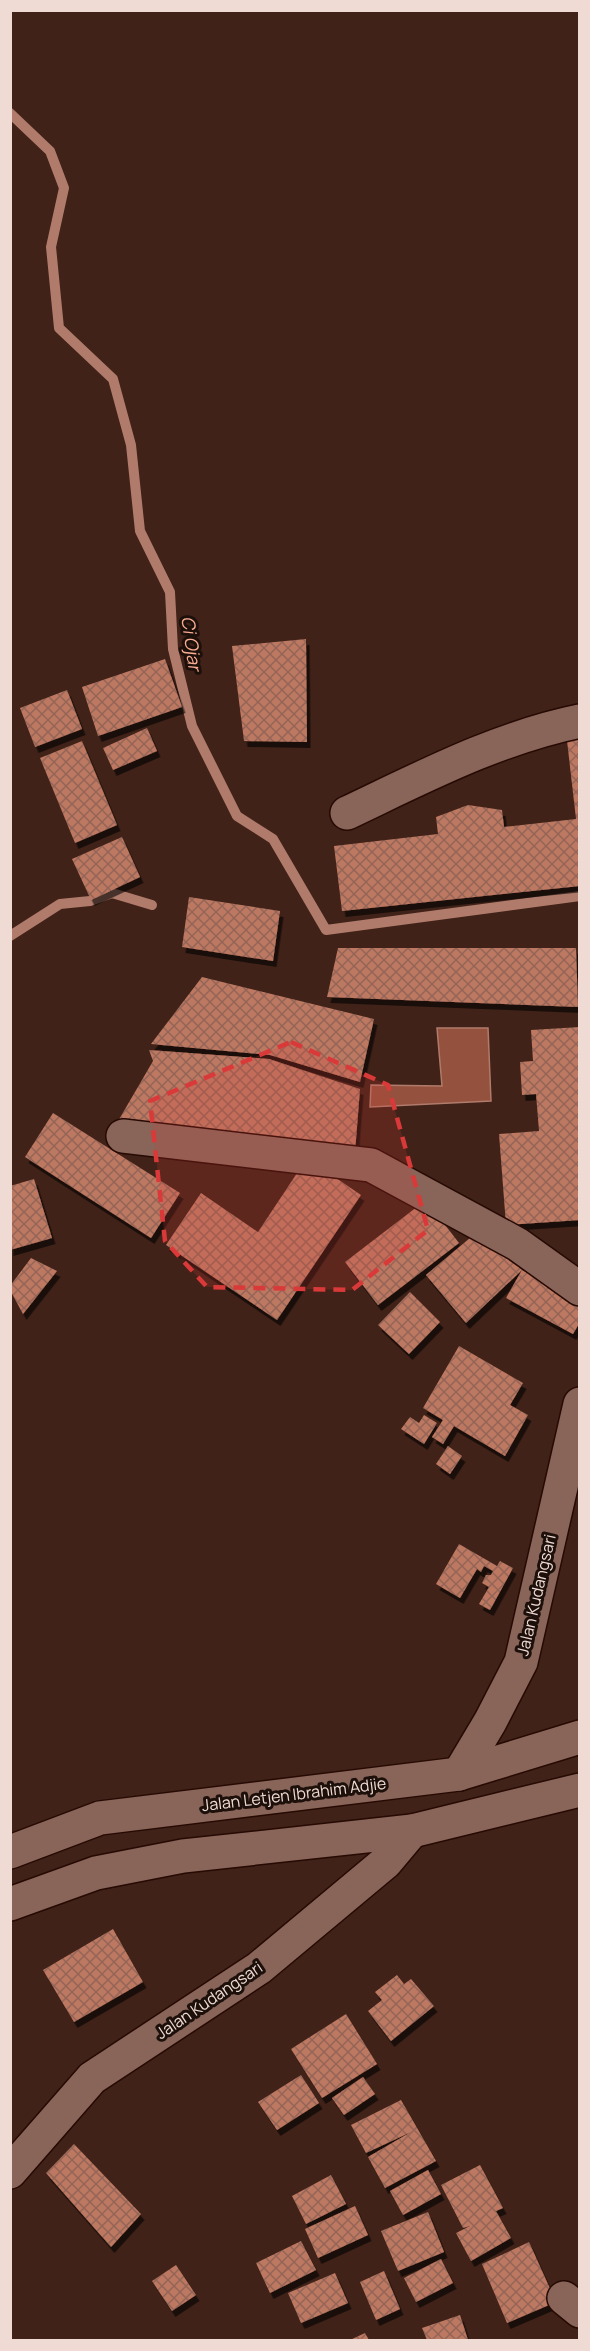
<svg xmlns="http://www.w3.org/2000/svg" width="590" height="2351" font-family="Manrope,sans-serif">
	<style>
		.water { fill: #94523e; stroke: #b07b6b; stroke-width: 1.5 }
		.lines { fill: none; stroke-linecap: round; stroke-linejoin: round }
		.stream { stroke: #b07b6b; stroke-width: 10 }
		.building { fill: url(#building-cross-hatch); filter: url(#shadow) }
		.minor-casing { stroke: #260a03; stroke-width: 36 }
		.minor { stroke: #886459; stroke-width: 33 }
		.marked { fill: #d93a39; fill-opacity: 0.2; stroke: #d93a39; stroke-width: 4.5; stroke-dasharray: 12 8; stroke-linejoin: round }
		.labels { text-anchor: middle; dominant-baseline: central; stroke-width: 6; stroke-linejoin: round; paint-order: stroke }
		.street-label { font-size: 16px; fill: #f0dbd4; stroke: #1d100b }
		.water-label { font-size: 18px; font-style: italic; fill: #fbad94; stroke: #1d100b }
	</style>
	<defs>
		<pattern id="building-cross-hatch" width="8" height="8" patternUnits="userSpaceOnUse" patternTransform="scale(1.5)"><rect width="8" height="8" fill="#bd7862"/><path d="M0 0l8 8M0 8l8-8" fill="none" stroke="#946556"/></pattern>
		<filter id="shadow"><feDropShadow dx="3.5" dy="6" stdDeviation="0" flood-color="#0009"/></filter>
	</defs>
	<rect width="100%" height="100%" fill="#402218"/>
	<polygon class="water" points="437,1028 488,1028 491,1101 370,1107 371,1085 442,1086"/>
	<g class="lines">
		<g class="stream">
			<polyline points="10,113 50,151 64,188 51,247 59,328 113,379 131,445 140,531 170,592 173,649 192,726 237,816 273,839 326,930 580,896"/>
			<polyline points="10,936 60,904 90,901 112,893 152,905"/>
		</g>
	</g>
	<g class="building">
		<polygon points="306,639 307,742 244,741 232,646"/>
		<polygon points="165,659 182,707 98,736 82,687"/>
		<polygon points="67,690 82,729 35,747 20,708"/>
		<polygon points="147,728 157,751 113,770 103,748"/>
		<polygon points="580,730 580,886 342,911 334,846 438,834 436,817 468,805 502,810 504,827 576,819 566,732"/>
		<polygon points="82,741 117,825 75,843 40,758"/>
		<polygon points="122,837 140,877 91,900 72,859"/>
		<polygon points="189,897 280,911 273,961 182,947"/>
		<polygon points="338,948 576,948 578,1007 327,997"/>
		<polygon points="202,977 374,1019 360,1082 270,1055 151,1044"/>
		<polygon points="580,1027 580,1220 506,1225 499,1134 539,1131 536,1094 522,1095 520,1062 533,1061 531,1030"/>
		<polygon points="149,1050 269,1059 360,1089 355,1152 114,1128 153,1061"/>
		<polygon points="53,1113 180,1193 151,1238 25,1157"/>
		<polygon points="307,1158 361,1195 277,1320 166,1245 201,1193 258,1232"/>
		<polygon points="34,1179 52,1238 10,1250 10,1186"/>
		<polygon points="426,1200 459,1243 378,1305 345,1262"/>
		<polygon points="483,1227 522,1270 580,1300 580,1322 573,1334 506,1298 522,1270 466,1323 426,1275"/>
		<polygon points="31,1258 57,1271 23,1314 10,1290 10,1286"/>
		<polygon points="410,1292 440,1322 409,1354 378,1325"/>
		<polygon points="459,1346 523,1383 510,1405 528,1415 505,1456 454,1426 443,1444 432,1437 443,1420 423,1408"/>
		<polygon points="424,1415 437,1423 424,1444 401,1429 410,1417 419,1423"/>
		<polygon points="448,1446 462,1456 450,1474 436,1464"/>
		<polygon points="459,1544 497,1566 500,1561 513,1568 490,1610 479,1604 489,1587 482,1583 486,1575 491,1575 493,1571 484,1566 481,1572 477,1569 460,1598 436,1584"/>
		<polygon points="113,1929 143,1982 74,2022 43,1970"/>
		<polygon points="397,1975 404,1984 411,1979 434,2006 391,2041 368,2011 382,2000 375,1992"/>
		<polygon points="346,2014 377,2064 322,2098 291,2049"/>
		<polygon points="301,2075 319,2103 277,2130 258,2102"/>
		<polygon points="363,2077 375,2094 344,2115 332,2098"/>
		<polygon points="401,2100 436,2161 385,2188 368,2157 411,2132 366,2153 351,2125"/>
		<polygon points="74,2144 141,2214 111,2247 46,2173"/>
		<polygon points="480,2165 503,2208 496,2211 511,2238 471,2261 456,2233 470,2226 463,2228 441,2185"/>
		<polygon points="428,2170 441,2194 403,2215 390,2191"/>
		<polygon points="331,2175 346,2204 306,2224 292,2196"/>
		<polygon points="355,2206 368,2235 318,2258 305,2229"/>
		<polygon points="428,2212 444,2252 398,2271 381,2231"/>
		<polygon points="301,2241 316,2270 270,2293 256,2263"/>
		<polygon points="529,2242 556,2302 507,2323 482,2264"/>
		<polygon points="441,2259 453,2283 416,2302 404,2278"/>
		<polygon points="176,2265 196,2295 172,2311 152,2281"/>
		<polygon points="384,2271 400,2309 376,2320 360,2282"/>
		<polygon points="335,2273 348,2303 301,2323 288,2293"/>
		<polygon points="460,2315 468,2340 427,2340 422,2328"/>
		<polygon points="365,2333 369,2340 350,2340"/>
	</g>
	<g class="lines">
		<g class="minor-casing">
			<g id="minor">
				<path d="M347 813C423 777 497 738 580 721"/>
				<polyline points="123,1136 371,1165 517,1244 580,1289"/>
				<polyline points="459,1774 490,1722 521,1662 580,1404"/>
				<polyline points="10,1852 100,1818 459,1774 580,1737"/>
				<polyline points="10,1904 96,1873 183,1856 412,1831 580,1790"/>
				<polyline points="10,2172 92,2078 259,1968 386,1862 412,1831"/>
				<polyline points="564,2298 580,2311"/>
			</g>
		</g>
		<use href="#minor" class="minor"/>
	</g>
	<path class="marked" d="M291 1042 388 1085 428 1230 352 1290 207 1287 165 1241 150 1101Z"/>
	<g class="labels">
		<g class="street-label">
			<text transform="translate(536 1595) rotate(-77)">Jalan Kudangsari</text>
			<text transform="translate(294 1794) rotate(-7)">Jalan Letjen Ibrahim Adjie</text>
			<text transform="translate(209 2000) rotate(-34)">Jalan Kudangsari</text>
		</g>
		<g class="water-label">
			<text transform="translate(192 643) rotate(82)">Ci Ojar</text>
		</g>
	</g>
	<rect width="590" height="2351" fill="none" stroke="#f0dbd4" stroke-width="24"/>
</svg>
